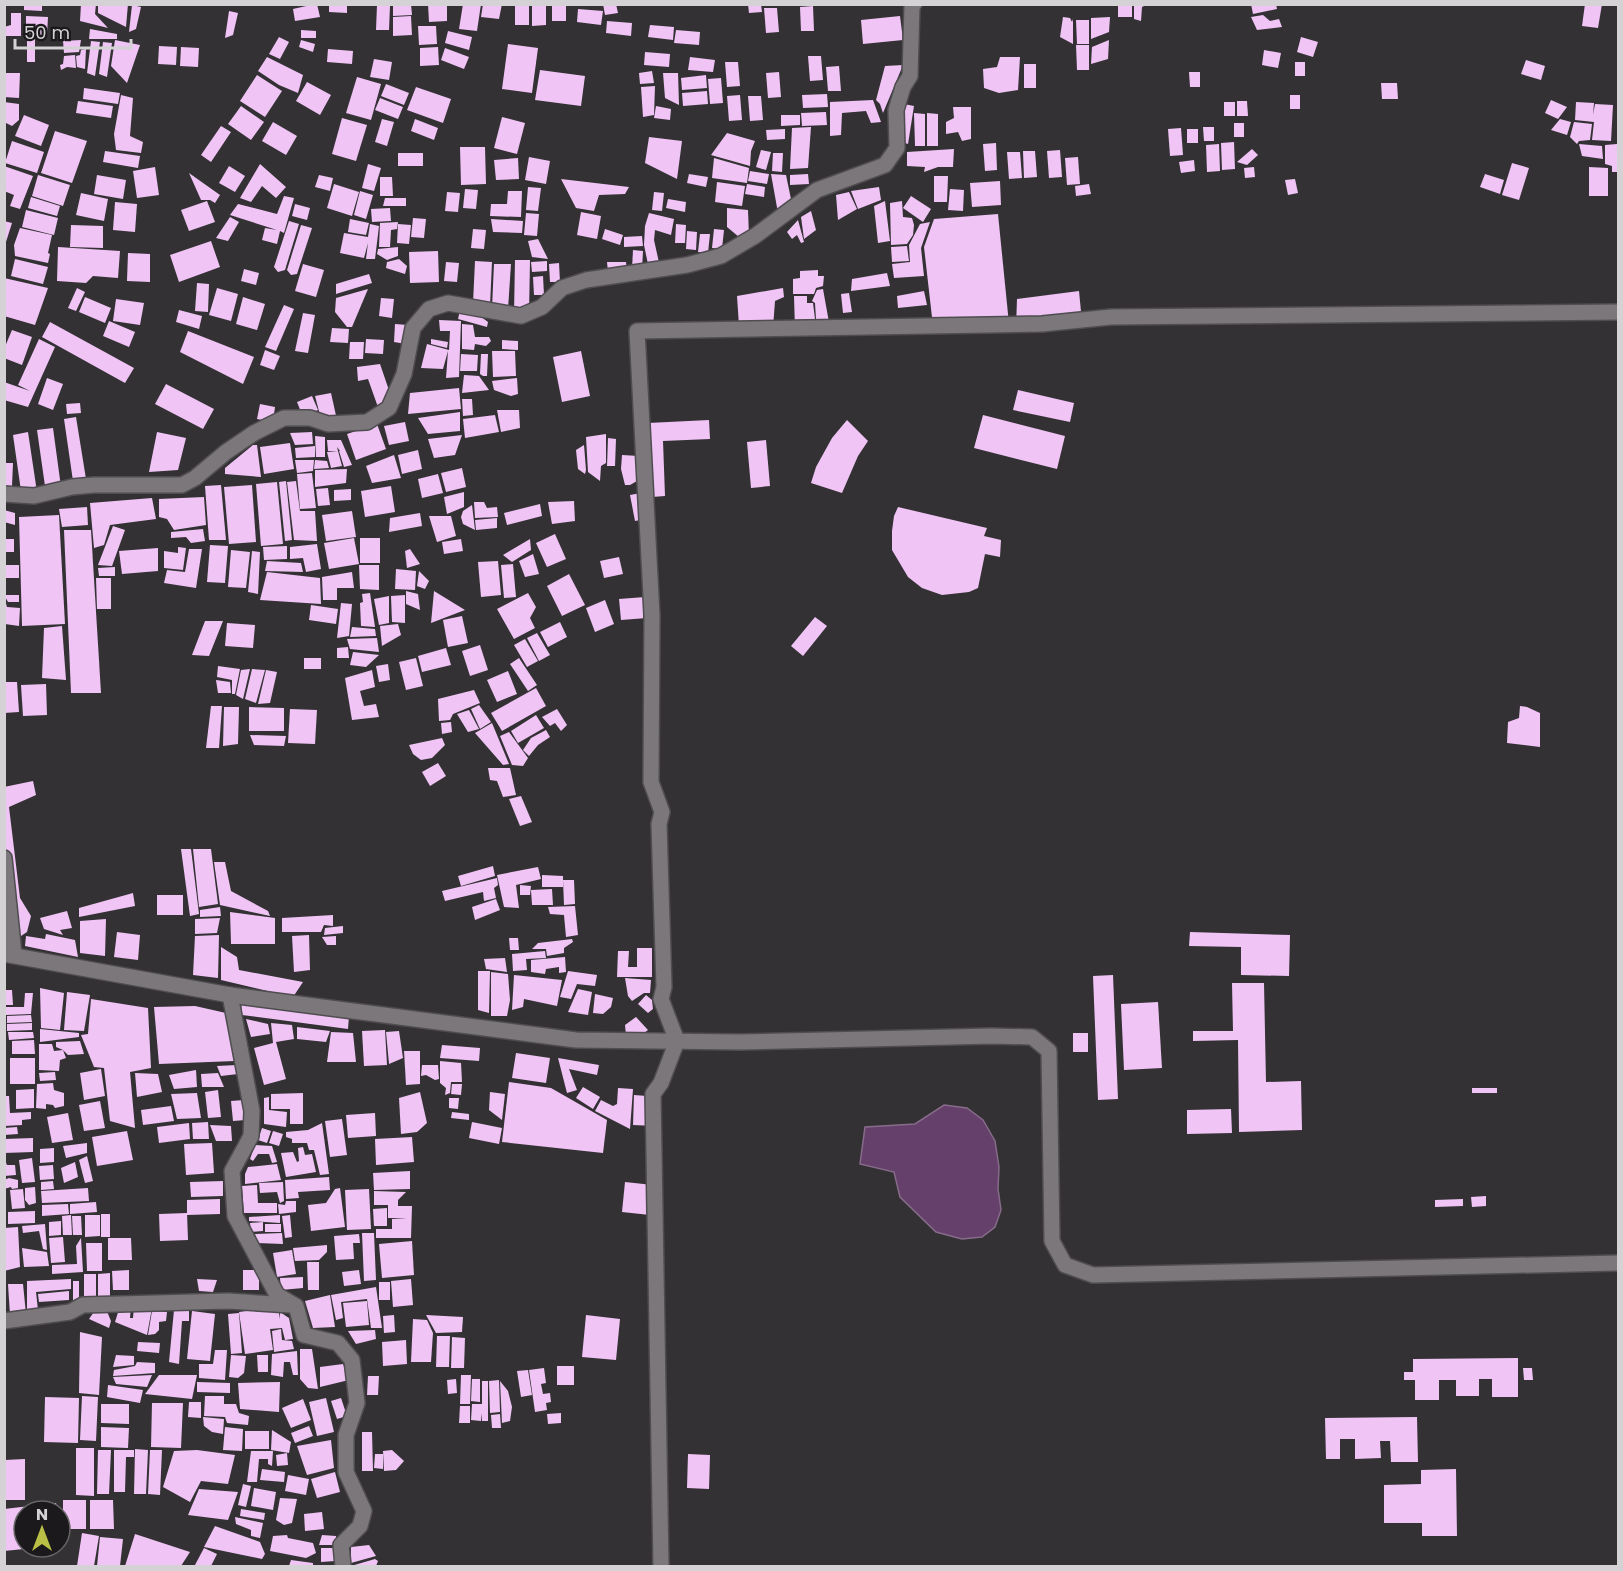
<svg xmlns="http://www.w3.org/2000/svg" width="1623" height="1571" font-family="Poppins,sans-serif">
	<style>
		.water { fill: #65406a; stroke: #866c8a; stroke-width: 1.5 }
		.building { fill: #f0c5f6 }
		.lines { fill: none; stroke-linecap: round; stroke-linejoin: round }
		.minor-casing { stroke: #4f4d50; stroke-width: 18 }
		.minor { stroke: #7b777b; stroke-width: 15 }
	</style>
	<rect width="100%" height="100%" fill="#343134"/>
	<polygon class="water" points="944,1105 967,1108 983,1120 995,1141 999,1167 998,1189 1001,1210 995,1227 982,1237 962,1239 936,1232 900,1197 894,1172 860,1164 865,1127 915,1124"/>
	<g class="building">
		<polygon points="24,4 42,4 42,11 24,10"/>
		<polygon points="81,4 96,4 95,14 108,28 80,21"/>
		<polygon points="98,4 128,4 126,27 98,13"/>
		<polygon points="315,4 317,4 320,17 295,21 293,9"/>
		<polygon points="329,4 347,4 347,13 329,12"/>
		<polygon points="393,4 411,4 412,15 393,16"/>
		<polygon points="428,4 447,4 447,21 429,22"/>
		<polygon points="463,4 481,4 477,31 459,29"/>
		<polygon points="483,4 502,4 499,19 481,17"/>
		<rect x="515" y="4" width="14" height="21"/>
		<polygon points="532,4 546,4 546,25 532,26"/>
		<rect x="552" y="4" width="14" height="17"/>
		<polygon points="603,4 616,4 618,13 605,15"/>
		<polygon points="748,4 761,4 762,12 749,13"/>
		<rect x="1118" y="4" width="14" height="13"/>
		<polygon points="1134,4 1148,4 1142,7 1141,21 1134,19"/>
		<polygon points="1251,4 1276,4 1277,9 1253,14"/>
		<polygon points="1585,4 1602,4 1598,28 1582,26"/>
		<polygon points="132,5 141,7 136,29 129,32"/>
		<polygon points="377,5 390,6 389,30 376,30"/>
		<polygon points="813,6 814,31 801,31 800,7"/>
		<polygon points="764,8 777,8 779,32 766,33"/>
		<polygon points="578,9 603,11 601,25 577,22"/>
		<polygon points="229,11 238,13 233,35 225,38"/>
		<polygon points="11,13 21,13 21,36 4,36 4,27 11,25"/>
		<polygon points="1263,15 1270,21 1279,19 1282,27 1257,30 1251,17"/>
		<polygon points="26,16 48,17 47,35 26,34"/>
		<polygon points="411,16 412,35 393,36 393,17"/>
		<polygon points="900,16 903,40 863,44 861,20"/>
		<polygon points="1063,17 1070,18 1072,22 1073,19 1073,44 1060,37"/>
		<polygon points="1110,17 1109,32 1091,39 1091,18"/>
		<polygon points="1076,20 1089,20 1089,44 1077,44"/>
		<polygon points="607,21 632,23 631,36 606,33"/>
		<polygon points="650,25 674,27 673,40 648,37"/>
		<polygon points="418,26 436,26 437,44 419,45"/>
		<polygon points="90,29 117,34 117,39 89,39"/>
		<polygon points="301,30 316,31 316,38 301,38"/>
		<polygon points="676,30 700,32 699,45 674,43"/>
		<polygon points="448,31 472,37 469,50 445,43"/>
		<polygon points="279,37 289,42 280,59 269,54"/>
		<polygon points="1301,37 1318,42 1313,57 1297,52"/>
		<rect x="27" y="38" width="8" height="24"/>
		<polygon points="81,40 79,52 64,53 63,41"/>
		<polygon points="115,40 140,45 127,83 111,66"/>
		<polygon points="301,40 315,44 313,52 299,47"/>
		<polygon points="1109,40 1108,59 1091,64 1092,47"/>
		<polygon points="91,41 100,42 95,76 87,73"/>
		<polygon points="103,42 112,43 107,77 99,74"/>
		<polygon points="508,44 538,48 532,93 502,89"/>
		<polygon points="1076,45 1089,45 1089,70 1077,70"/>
		<polygon points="159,46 177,47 176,65 158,64"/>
		<polygon points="181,47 199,48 198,67 180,66"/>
		<polygon points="438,47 439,65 420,66 420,48"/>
		<polygon points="445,48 469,57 464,69 441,60"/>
		<polygon points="86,49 85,69 77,67 76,56 80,55 81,50"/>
		<polygon points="328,49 353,51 352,64 327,62"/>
		<polygon points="1264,50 1281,53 1278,68 1262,65"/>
		<polygon points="645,52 670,54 669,67 644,65"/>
		<polygon points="75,55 76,68 67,67 61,70 60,65 63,64 64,56"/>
		<polygon points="808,56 821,56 823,80 810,81"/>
		<polygon points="267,57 303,75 298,93 279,85 258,71"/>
		<polygon points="690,57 715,60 713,72 688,70"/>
		<polygon points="1000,57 1020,57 1018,90 999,93 984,88 983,69 997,67"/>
		<polygon points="374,59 392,62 389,80 370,77"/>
		<polygon points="1526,60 1545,66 1541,80 1521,74"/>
		<polygon points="725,62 738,62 740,86 727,87"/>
		<rect x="1295" y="62" width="10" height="14"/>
		<rect x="1024" y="64" width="12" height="24"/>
		<polygon points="903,65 883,113 880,104 876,100 885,66"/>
		<polygon points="839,66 841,91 828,91 826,67"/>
		<polygon points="540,70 585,76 581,106 535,100"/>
		<polygon points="652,71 654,83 640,84 639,73"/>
		<polygon points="779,72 781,97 768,98 766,73"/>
		<polygon points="1189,72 1200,72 1200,87 1190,87"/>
		<polygon points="4,73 20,73 19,98 4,97"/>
		<polygon points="663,73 678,73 679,105 665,98"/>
		<polygon points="257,75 282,91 265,117 240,101"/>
		<polygon points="706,75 707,88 682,90 681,78"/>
		<polygon points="357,77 381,84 371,120 346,113"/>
		<polygon points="721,78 723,103 710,104 708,79"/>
		<polygon points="307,82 331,95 320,115 296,101"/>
		<polygon points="1381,83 1397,83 1398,99 1382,99"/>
		<polygon points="386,84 409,93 404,105 381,96"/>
		<polygon points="655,86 654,115 643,117 641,87"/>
		<polygon points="416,87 451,99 443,123 407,110"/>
		<polygon points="84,88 120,93 118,104 83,99"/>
		<polygon points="707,91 708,104 683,106 682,93"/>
		<polygon points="827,94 828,107 803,108 802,95"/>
		<polygon points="121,95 133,98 130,136 143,142 141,153 116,150 114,134"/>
		<polygon points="740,95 742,120 729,121 727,96"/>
		<rect x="1290" y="95" width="10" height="14"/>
		<polygon points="748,96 761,96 763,120 750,121"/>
		<polygon points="380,98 403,107 398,119 375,110"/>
		<polygon points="873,100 881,122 871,123 866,111 842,113 841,135 830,136 830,102"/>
		<polygon points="1551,100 1567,107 1558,119 1545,113"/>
		<polygon points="78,101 113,106 111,118 76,113"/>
		<polygon points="1237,101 1247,101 1248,116 1237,116"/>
		<polygon points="4,102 19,104 19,120 12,126 4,122"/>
		<rect x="1224" y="102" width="11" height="14"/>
		<polygon points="1576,102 1594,103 1593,115 1595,104 1613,105 1611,141 1592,140 1594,122 1575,120"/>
		<polygon points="904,104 914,106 908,144 899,141"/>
		<polygon points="241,106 264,122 251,140 228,124"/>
		<polygon points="656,106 671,109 670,120 654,118"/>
		<polygon points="953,107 971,107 971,139 962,141 958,132 946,134 946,122 954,118"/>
		<polygon points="826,112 827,125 802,126 801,113"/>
		<polygon points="914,113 925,114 925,146 915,146"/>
		<polygon points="927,113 938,114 938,146 927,146"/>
		<polygon points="24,115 49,125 41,146 15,136"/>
		<polygon points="781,115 800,115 800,125 781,126"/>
		<polygon points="502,117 525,123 517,154 494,148"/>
		<polygon points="342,118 367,125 356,161 332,154"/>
		<polygon points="382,119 394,122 387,146 375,142"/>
		<polygon points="415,119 438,128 434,140 411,131"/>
		<polygon points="1560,119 1571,122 1567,135 1551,130"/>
		<polygon points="273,122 297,136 286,155 262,141"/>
		<polygon points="1574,122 1592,124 1590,140 1579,141 1577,144 1570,137"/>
		<rect x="1234" y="123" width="10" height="14"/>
		<polygon points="221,126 231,132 211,162 201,155"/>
		<polygon points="811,127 808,168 790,169 792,128"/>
		<polygon points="1203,127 1214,127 1214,141 1204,141"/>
		<polygon points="1181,128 1183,155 1170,156 1168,129"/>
		<polygon points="785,129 785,139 767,140 766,130"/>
		<rect x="1187" y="129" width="11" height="14"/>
		<polygon points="55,131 87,141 72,183 41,173"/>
		<polygon points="727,133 755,141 751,151 750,166 711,155"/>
		<polygon points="649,137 682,141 677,179 645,163"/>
		<polygon points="12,141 44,152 37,173 5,163"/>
		<polygon points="1234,142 1235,169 1222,170 1221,143"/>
		<polygon points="996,143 997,170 985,171 983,144"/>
		<polygon points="1219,144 1220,171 1207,172 1206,145"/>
		<polygon points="1579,144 1602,146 1603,159 1582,156"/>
		<polygon points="1617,144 1618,172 1612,172 1612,166 1605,164 1605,145"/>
		<polygon points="460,147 485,147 486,184 461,185"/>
		<polygon points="954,149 953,167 938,167 924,172 925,167 907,166 907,152"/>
		<polygon points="1252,149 1258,155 1247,165 1237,162"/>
		<polygon points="761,150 771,152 766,170 756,167"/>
		<polygon points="1060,150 1062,177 1049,178 1047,151"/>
		<polygon points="105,151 140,156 138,168 103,162"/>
		<polygon points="1023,151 1035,151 1037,177 1024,178"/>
		<polygon points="1007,152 1020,152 1022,178 1009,179"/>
		<rect x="398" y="153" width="25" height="13"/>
		<polygon points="773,153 783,153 782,172 772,171"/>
		<polygon points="529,157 550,161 546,184 525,180"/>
		<polygon points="1078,157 1080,184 1067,185 1065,158"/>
		<polygon points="518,158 519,179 496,180 494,160"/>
		<polygon points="714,158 749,168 747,183 712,178"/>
		<polygon points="1194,160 1195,171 1181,173 1179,162"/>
		<polygon points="1512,163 1529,168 1519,200 1502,195"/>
		<polygon points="260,164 286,187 276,198 262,186 251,202 240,198"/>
		<polygon points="368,164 381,168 374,191 362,188"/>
		<polygon points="4,166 33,176 20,209 10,206 14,195 4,191"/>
		<polygon points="229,166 245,176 235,192 219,183"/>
		<polygon points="155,167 159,195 137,198 133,171"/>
		<polygon points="1254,167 1255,177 1245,178 1244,168"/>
		<polygon points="1589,167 1608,168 1608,196 1589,196"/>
		<polygon points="750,171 769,174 767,184 748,181"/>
		<polygon points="189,173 220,195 215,203 210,200 201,200"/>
		<polygon points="689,174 708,177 706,187 687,183"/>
		<polygon points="771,174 786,175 792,204 778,213"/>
		<polygon points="808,174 809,184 790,185 790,175"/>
		<polygon points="1485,174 1504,180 1500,194 1480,187"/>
		<polygon points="38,175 70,185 63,206 32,196"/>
		<polygon points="97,175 126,180 123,199 94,194"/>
		<polygon points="319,175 333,178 330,191 315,187"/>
		<polygon points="934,176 948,176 947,202 934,202"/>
		<polygon points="380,177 392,177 393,196 380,196"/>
		<polygon points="561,179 629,187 625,194 599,195 594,211 576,208"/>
		<polygon points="1295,179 1298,193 1288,195 1285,180"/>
		<polygon points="1000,181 1001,205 972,207 970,183"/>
		<polygon points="717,182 745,186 742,206 715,202"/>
		<polygon points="334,184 359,192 352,216 327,208"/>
		<polygon points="747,184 765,187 764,197 745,194"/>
		<polygon points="1089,184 1091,194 1076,196 1075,186"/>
		<polygon points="528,187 541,188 538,211 526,210"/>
		<polygon points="879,187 881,200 858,209 851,191"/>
		<polygon points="465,189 478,190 476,209 463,208"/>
		<polygon points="950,189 964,190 963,211 948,210"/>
		<polygon points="360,191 373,195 366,219 354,215"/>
		<polygon points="508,191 522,191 521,217 490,216 491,204 507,204"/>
		<polygon points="447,192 460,193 458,212 445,211"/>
		<polygon points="654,192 664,193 662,211 652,210"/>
		<polygon points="849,192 857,209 838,220 836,195"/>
		<polygon points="81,193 108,199 104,221 76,215"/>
		<polygon points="284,196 294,198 284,233 280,231 277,244 262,240 265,228 277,230 230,215 238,204 277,214"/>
		<polygon points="911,196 931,209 923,222 903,208"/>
		<polygon points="31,197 60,206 57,216 28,208"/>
		<polygon points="385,198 406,198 406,206 383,206"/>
		<polygon points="668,199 686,202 685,212 666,208"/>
		<polygon points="207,201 215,222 189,231 181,210"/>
		<polygon points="885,201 890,241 878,243 874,206"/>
		<polygon points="902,201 903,217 912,218 914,225 913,235 907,244 891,245 890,203"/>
		<polygon points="115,202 137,204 135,232 113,230"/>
		<polygon points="295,204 310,208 307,220 292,216"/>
		<polygon points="390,208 391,221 372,222 371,209"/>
		<polygon points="727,208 748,210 749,236 739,237 727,227"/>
		<polygon points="26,210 58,218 54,235 22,227"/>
		<polygon points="811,211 816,230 804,239 801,217"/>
		<polygon points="581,212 601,216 597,239 577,235"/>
		<polygon points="526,213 539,214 537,236 524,235"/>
		<polygon points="649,213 674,219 671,235 655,230 654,240 660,267 649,269 644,245 645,226"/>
		<polygon points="998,214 1009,324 933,326 924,247 934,219"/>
		<polygon points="230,217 239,222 228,241 216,238"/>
		<polygon points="413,218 426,219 424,238 411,237"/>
		<polygon points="350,219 369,223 366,235 348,232"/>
		<polygon points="491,219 523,221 522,233 493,232"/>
		<polygon points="798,220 804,242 801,243 797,235 792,239 787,232"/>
		<polygon points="4,221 12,223 5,245 4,245"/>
		<polygon points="289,221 299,224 285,270 278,272 274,267"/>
		<polygon points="398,222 397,229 391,230 390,247 379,247 380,223"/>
		<polygon points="930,222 921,248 924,276 894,278 892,264 910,262 909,245 920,224"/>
		<polygon points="370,224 379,226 375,259 366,259 368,243 364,258 340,253 344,233 368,237"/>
		<polygon points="398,224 411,225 409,244 397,243"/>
		<polygon points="676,224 686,225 685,243 675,243"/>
		<polygon points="71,225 103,226 103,248 70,247"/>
		<polygon points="301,225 312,228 297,274 291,275 287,270"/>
		<polygon points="20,228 52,235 48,253 50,254 48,263 15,256 14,245"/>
		<polygon points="473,229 486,230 484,249 471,248"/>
		<polygon points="605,229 623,235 620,245 602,239"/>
		<polygon points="714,229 724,230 722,249 712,248"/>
		<polygon points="687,231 697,232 696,250 686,249"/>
		<polygon points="700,234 710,234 708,253 698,252"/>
		<polygon points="642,236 643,246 624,247 624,237"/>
		<polygon points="538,239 548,259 532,257 528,241"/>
		<polygon points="211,241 220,267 179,282 170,255"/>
		<polygon points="907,246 909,261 892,262 891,247"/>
		<polygon points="58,247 120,251 118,278 93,276 86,283 57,281"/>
		<polygon points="398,247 398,256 387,260 377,254 378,249"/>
		<polygon points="633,250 643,251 642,270 632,269"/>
		<polygon points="438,251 439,282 410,283 409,252"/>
		<polygon points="128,253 150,254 150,282 127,281"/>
		<polygon points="15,259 48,267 43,284 11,276"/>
		<polygon points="399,259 407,266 405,274 386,268 387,262"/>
		<polygon points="515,260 530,260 529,314 514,313"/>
		<polygon points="475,261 492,262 490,306 476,313 488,322 487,327 458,319 462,301 473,303"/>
		<polygon points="547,261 547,271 532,272 531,262"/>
		<polygon points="446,262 459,263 457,282 444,281"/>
		<polygon points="607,262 626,262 627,272 608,272"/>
		<polygon points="559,263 560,282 550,282 549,264"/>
		<polygon points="303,264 324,270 316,297 295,291"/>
		<polygon points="494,264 511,264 508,309 492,308"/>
		<polygon points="244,269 259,273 256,285 241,281"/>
		<polygon points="818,270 818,276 824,276 823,286 816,288 814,294 793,294 793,279 800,278 800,271"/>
		<polygon points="887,273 890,286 851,291 852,279"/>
		<polygon points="369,274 372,283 336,294 336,284"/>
		<polygon points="543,276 544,295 534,295 533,277"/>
		<polygon points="4,278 48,288 35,325 4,316"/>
		<polygon points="197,283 209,284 208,312 195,311"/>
		<polygon points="77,288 85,292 76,311 68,308"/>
		<polygon points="217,288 238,294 231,321 209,315"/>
		<polygon points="783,288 784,297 775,301 773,328 739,326 737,296"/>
		<polygon points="368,289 352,327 347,327 335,312 336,298"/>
		<polygon points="823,289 830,328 814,321 816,319 815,303 812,301 817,290"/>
		<polygon points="924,291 927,305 898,308 897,296"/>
		<polygon points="1079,291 1082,322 1016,328 1017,299"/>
		<polygon points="849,293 852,312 843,313 841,294"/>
		<polygon points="794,296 807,296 807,303 813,303 815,319 809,319 810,329 795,330"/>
		<polygon points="85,297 111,308 105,323 79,312"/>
		<polygon points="243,297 265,304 257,330 236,324"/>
		<polygon points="381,298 394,299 392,318 379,316"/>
		<polygon points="116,299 144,303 140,325 113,321"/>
		<polygon points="284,305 294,309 276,351 265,347"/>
		<polygon points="179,310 202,316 199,329 176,322"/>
		<polygon points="303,313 315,315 308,353 295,351"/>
		<polygon points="439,320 461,321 459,377 446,378 448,351 443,369 421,368 427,344 449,350 450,331 440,331"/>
		<polygon points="109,321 135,332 129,347 103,336"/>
		<polygon points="50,322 134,368 125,383 42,337"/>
		<polygon points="395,324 408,325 406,344 394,342"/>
		<polygon points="462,324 473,325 475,337 489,337 491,341 486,346 475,344 474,350 462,349"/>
		<polygon points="332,328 349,329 348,343 330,342"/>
		<polygon points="12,330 32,337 22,365 4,358 4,349"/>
		<polygon points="188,331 254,357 243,384 180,352"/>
		<polygon points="39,339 55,347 28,407 4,400 4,382 30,391 18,385"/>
		<polygon points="366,339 384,340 383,354 365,353"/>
		<polygon points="431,339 448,342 447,348 431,344"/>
		<polygon points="502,340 518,341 518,350 502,349"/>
		<polygon points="350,342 364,342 363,359 349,359"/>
		<polygon points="265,350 280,356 274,370 260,365"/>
		<polygon points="492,351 515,351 516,376 493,377"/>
		<polygon points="581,351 590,396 562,402 553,357"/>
		<polygon points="461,354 478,355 477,371 460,371"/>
		<polygon points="481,354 488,354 487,376 483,376 480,374"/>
		<polygon points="380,364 392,399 379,410 368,379 358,381 357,367"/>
		<polygon points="464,375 479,376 489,390 462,393"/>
		<polygon points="47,378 63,384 53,410 38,404"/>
		<polygon points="517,378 518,394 511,396 494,390 492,381"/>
		<polygon points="166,384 214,409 203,429 155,404"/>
		<polygon points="459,388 461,409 408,414 410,393"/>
		<polygon points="1018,390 1074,403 1070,422 1013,410"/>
		<polygon points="331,393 337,420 321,419 315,396"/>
		<polygon points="312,396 318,410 303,417 297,402"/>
		<polygon points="462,399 472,399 473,415 463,416"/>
		<polygon points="80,403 81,413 67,414 66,404"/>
		<polygon points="260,404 275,407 273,422 257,419"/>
		<polygon points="497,410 519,410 520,428 501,432"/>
		<polygon points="460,412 460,431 428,434 418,418"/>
		<polygon points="495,415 499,432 465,438 463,419"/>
		<polygon points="983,415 1065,436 1057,469 974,448"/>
		<polygon points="76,417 86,479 73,481 64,419"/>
		<polygon points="709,420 710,439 663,441 665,496 652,497 648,423"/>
		<polygon points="847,420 868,441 858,456 842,493 811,483 816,467 832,438"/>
		<polygon points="405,422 409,441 389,445 384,426"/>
		<polygon points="377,424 386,449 356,460 347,434"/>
		<polygon points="53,428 61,487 45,486 37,430"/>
		<polygon points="28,432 37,492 21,491 13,435"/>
		<polygon points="157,432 186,438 178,470 149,472"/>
		<polygon points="312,432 313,444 295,445 290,433"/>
		<polygon points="606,434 606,463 601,466 600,481 588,472 586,437"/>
		<polygon points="462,435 455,455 434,458 428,439"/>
		<polygon points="315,436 325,437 325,457 316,457"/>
		<polygon points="608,438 616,439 615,466 607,466"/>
		<polygon points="327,440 341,440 352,465 344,467 339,451 340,451 337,447 338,451 328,451"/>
		<polygon points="766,440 770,486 751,488 747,442"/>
		<polygon points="290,443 294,469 264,474 260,447"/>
		<polygon points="253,445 257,445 261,477 225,474 225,468"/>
		<polygon points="584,445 586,470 585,474 578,469 576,450"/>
		<polygon points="315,446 315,457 296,458 295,448"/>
		<polygon points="418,450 422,469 402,474 398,455"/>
		<polygon points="338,451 342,466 331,468 327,452"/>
		<polygon points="394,455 401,478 372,483 366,466"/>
		<polygon points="622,455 639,456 640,467 637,481 630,485 625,485 621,469"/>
		<polygon points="295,460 314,460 313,471 297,473"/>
		<polygon points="315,460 327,461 329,468 314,469"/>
		<polygon points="5,463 13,463 12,486 5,486"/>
		<polygon points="462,468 466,487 446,492 441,473"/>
		<polygon points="347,469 346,483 315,487 315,470"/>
		<polygon points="312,473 316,508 300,509 297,474"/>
		<polygon points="438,474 443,493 422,498 418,479"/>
		<polygon points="286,481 292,540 285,541 279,482"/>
		<polygon points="296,481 300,511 315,511 317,541 294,540 287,482"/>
		<polygon points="277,482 283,544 261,546 256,484"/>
		<polygon points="221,485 226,540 209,540 205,486"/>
		<polygon points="252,485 256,542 229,544 224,487"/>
		<polygon points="391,486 395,512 365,517 361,491"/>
		<polygon points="328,488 330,505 318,506 316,489"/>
		<polygon points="351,489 351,500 334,501 334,490"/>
		<polygon points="464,492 464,507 447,514 444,497"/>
		<polygon points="646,492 651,518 635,521 630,495"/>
		<polygon points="204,497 206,525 174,530 167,519 159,517 159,499"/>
		<polygon points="152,498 156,519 110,525 104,545 94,548 90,503"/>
		<polygon points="574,501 575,521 552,524 548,502"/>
		<polygon points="474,502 484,502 487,508 497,507 498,517 475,518"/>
		<polygon points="540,504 542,516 507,525 504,513"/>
		<polygon points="472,505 475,530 463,524 461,517 463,511"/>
		<polygon points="87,507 88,525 62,527 59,509"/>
		<polygon points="898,507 987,528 984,536 1001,540 1000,557 985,554 978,588 969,592 942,595 922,588 908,577 892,550 892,531 894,516"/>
		<polygon points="4,510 15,513 15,525 4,522"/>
		<polygon points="352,511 356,537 326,541 322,515"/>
		<polygon points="420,513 422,526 389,532 390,518"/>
		<polygon points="59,515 65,624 22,626 19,517"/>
		<polygon points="429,516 451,516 456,536 437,542"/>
		<polygon points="497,518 497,528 476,530 475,520"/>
		<polygon points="113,526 125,530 112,566 98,565"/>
		<polygon points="203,529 205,541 191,543 186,537 171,538 171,532"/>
		<polygon points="64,530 91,530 101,693 71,693"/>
		<polygon points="555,534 566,559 547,567 536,543"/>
		<polygon points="354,538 359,564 329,569 324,543"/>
		<rect x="360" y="538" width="20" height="25"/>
		<rect x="4" y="539" width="10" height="13"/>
		<polygon points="461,539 463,551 444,554 442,542"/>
		<polygon points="530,539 531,550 512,562 503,555"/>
		<polygon points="317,544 321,569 306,572 303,558 290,559 290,547"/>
		<polygon points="210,545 228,546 225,583 207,582"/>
		<polygon points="287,546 287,559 264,560 263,547"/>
		<polygon points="178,547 186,548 183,570 164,568 164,551 178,553"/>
		<polygon points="158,548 158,571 122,574 119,551"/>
		<polygon points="189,549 202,549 196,588 164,583 167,570 185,572"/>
		<polygon points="410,549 420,564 407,568 405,551"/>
		<polygon points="231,550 250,552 246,588 228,587"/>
		<polygon points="252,551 260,552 258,594 248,592"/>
		<polygon points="533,554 539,574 525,577 519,561"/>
		<polygon points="619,557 623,574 604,578 600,561"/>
		<polygon points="267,561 301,563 303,572 265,571"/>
		<polygon points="498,561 501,595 481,597 478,562"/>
		<polygon points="513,564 516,597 504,598 501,565"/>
		<rect x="4" y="565" width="15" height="13"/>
		<polygon points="359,565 379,565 379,590 360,589"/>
		<polygon points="115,567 115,576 99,576 98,568"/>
		<polygon points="396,569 416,571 415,590 395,589"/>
		<polygon points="419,571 429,581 425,589 417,586"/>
		<polygon points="267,572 320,578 321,604 260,600"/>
		<polygon points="352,572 354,588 337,588 337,600 323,600 322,577"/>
		<polygon points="569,574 585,605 562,616 547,586"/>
		<polygon points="96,578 111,578 111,609 97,609"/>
		<polygon points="406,591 418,594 420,610 406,604"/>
		<polygon points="434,591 465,610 431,623"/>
		<polygon points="370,593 375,627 361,626 360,603 363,602 362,594"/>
		<polygon points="528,593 536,607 530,618 535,628 514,639 497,609"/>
		<polygon points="4,595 19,595 19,602 8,602"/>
		<polygon points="405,595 405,623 392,622 391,596"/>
		<polygon points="389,596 389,623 379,625 374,599"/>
		<polygon points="645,597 647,618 621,620 619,599"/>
		<polygon points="5,600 7,607 20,608 19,626 5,624"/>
		<polygon points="605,600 614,624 595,632 586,608"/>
		<polygon points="341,603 352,604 349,636 337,638"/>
		<polygon points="311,605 338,609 336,624 309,620"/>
		<polygon points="462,616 468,643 448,647 443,620"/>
		<polygon points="815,617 827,626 803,656 791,646"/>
		<polygon points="205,621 223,621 209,656 192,655"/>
		<polygon points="560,622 567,637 548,647 540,632"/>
		<polygon points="227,623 255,625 253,648 225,646"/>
		<polygon points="398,624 401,635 382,646 380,626"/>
		<polygon points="62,626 66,680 42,678 44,628"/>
		<polygon points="352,627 375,629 376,636 350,637"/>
		<polygon points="537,633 550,655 539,661 527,638"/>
		<polygon points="377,638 379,652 350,649 347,639"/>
		<polygon points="525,639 538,661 527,667 514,645"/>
		<polygon points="480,645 488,670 470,676 462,651"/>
		<polygon points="348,647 349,658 337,658 337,648"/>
		<polygon points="446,648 451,665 422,672 418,656"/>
		<polygon points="353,652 379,655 366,667 350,665"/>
		<rect x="304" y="658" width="17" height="11"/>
		<polygon points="416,658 423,686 406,690 399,662"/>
		<polygon points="519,658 537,685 528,691 510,664"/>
		<polygon points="388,664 390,680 379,682 376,666"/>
		<polygon points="218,666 240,669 235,694 232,694 232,680 217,677"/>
		<polygon points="250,669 243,699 236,695 241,670"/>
		<polygon points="252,669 265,670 256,703 245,699"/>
		<polygon points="266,670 277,672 270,703 258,704"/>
		<polygon points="372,670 375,687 360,691 364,706 376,704 379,717 352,720 345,678"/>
		<polygon points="508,671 517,694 497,702 487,680"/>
		<polygon points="216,680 230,682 231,693 218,693"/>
		<polygon points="4,682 17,682 19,712 4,713"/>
		<polygon points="46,684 47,715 23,716 21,685"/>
		<polygon points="536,688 546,706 502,731 491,713"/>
		<polygon points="474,690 480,703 453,714 450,720 439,721 438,699"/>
		<polygon points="479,705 491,722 480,729 471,709"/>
		<polygon points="211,706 222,706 219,748 206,748"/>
		<polygon points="1520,706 1527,707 1540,713 1540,747 1507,743 1508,722 1519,718"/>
		<polygon points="224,707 239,707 238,744 223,746"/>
		<polygon points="249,707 284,708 284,731 249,731"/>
		<polygon points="290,709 317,710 315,744 288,743"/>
		<polygon points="557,709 567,725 561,731 555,723 550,726 542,717"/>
		<polygon points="469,710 479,729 468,732 457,714"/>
		<polygon points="536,715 544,728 518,743 511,731"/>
		<polygon points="451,722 452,732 442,734 441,723"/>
		<polygon points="492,723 509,764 503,765 475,733"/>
		<polygon points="546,730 550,737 538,745 529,756 523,750 531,738"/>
		<polygon points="509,732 528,758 523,766 512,765 500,736"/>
		<polygon points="250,735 286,736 284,746 254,745"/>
		<polygon points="442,738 445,745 432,758 421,760 413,754 409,745"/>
		<polygon points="438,763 446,776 430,786 422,772"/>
		<polygon points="488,768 510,768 516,795 503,797 497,781 490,780"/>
		<polygon points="33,781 36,795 9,807 20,898 31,916 27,932 18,938 4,837 4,787"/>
		<polygon points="521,796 532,822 520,826 509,799"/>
		<polygon points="181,849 191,849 199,914 190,916"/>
		<polygon points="193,849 211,849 218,904 199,907"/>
		<polygon points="214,862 225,862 231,891 268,911 270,916 220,905"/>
		<polygon points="493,866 495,876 461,886 458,876"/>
		<polygon points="538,867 541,879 516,885 519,908 504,907 497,875"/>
		<polygon points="542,875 563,876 563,887 542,887"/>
		<polygon points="497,878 498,885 494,888 496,898 484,901 483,892 445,901 442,891"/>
		<polygon points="563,880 574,880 575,904 564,905"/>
		<polygon points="520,885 531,886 530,895 520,895"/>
		<polygon points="552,889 553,905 532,905 531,890"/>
		<polygon points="133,893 135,906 79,917 79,908"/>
		<rect x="157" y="895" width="26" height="20"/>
		<polygon points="496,899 500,910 475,920 472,907"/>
		<polygon points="575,906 578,935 566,937 564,915 550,914 548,907"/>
		<polygon points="220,907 221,916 200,917 200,910"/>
		<polygon points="67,911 72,928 60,930 63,935 44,929 40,918"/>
		<polygon points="230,912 275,918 275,944 231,944"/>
		<polygon points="333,915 333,926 324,925 321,932 282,932 282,918"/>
		<polygon points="220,918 217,933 195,934 195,919"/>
		<polygon points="106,919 105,956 80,953 80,921"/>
		<polygon points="343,926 343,933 324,935 325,928"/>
		<polygon points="117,932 140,935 138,960 114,957"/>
		<polygon points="1190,932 1290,935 1289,976 1241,975 1241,947 1189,946"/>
		<polygon points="46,934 75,940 78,957 25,946 26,936 45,939"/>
		<polygon points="219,935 218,978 193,975 195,936"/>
		<polygon points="309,935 310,970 294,972 292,936"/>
		<polygon points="336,936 336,945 327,945 322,937"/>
		<polygon points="509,938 518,938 519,950 510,950"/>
		<polygon points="572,939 573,942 564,948 564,953 547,956 546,949 532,949 538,943"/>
		<polygon points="221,947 237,957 239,970 303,982 293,997 221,980"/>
		<polygon points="637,948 652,948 652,977 617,977 618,951 629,951 628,967 637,967"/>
		<polygon points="545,951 546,958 526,959 527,970 513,971 512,954"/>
		<polygon points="565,957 566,972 559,973 559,967 546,969 545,974 531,972 531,960"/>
		<polygon points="505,958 507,972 486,969 484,959"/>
		<polygon points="478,971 490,971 489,1013 478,1010"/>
		<polygon points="568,971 597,975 595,986 577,984 571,999 560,997"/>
		<polygon points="491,972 508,974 510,1000 507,1016 491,1016"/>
		<polygon points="514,975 562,980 557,1006 524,999 523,1007 512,1010"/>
		<polygon points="1113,975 1118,1099 1098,1100 1093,976"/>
		<polygon points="625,978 651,980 650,993 644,993 632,1001 628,996"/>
		<polygon points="1232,983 1264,983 1266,1082 1301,1081 1302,1130 1239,1132 1238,1040 1193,1041 1193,1031 1233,1031"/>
		<polygon points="40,988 64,993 60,1030 41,1028"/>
		<polygon points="578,989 592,992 588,1015 568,1012"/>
		<polygon points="4,990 12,990 13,1005 4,1005"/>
		<polygon points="67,992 90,995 84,1031 64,1030"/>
		<polygon points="25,993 33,993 31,1014 6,1015 6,1007 24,1007"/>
		<polygon points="595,994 613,998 611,1007 603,1014 593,1013"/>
		<polygon points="646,995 652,1000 653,1009 648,1013 638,1004"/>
		<polygon points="91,999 148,1008 151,1068 130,1072 135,1128 110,1121 104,1068 94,1067 81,1035 88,1034"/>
		<polygon points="241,1000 349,1016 348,1029 242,1015"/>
		<polygon points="1158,1002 1162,1068 1124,1070 1121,1004"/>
		<polygon points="195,1006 226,1013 235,1061 159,1064 154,1007"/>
		<polygon points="31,1015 32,1022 7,1023 7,1016"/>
		<polygon points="636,1017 648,1030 627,1046 625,1025"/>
		<polygon points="246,1019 268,1024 270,1034 251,1037"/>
		<polygon points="32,1023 32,1030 7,1031 7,1024"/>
		<polygon points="271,1023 292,1025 294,1039 276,1042 286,1079 264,1085 254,1048 273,1043"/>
		<polygon points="297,1027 330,1031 326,1042 297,1039"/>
		<polygon points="40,1029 79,1033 79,1037 40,1042"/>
		<polygon points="385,1030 387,1065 364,1066 362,1031"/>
		<polygon points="399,1031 403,1058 389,1064 386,1032"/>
		<polygon points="8,1032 33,1032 34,1038 9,1040"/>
		<polygon points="331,1032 353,1033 356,1062 327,1062"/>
		<rect x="1073" y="1033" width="15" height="19"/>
		<polygon points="34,1040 35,1054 12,1054 12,1041"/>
		<polygon points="80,1041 84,1054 68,1055 63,1050 66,1058 60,1060 59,1071 39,1070 39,1044 52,1044 54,1051 63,1050 56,1047 56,1042"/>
		<polygon points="442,1045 480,1048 479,1061 440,1058"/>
		<polygon points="404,1051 420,1051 420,1084 406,1085"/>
		<polygon points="516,1053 550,1058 546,1083 512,1078"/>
		<rect x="10" y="1058" width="25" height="26"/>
		<polygon points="558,1058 599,1065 597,1075 569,1069 577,1090 567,1093"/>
		<polygon points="440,1061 461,1063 462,1082 451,1082 450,1093 445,1095 446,1088 440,1083"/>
		<polygon points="237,1065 238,1074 221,1076 217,1066"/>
		<polygon points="422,1065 438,1065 439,1079 435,1080 426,1075 421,1076"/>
		<polygon points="101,1069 105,1096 84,1100 80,1073"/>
		<polygon points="196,1070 197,1087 174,1089 169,1075"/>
		<polygon points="55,1072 56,1080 40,1081 39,1073"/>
		<polygon points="135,1073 158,1074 162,1092 137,1097"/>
		<polygon points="218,1073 224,1087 202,1087 201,1074"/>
		<polygon points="509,1082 551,1088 607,1120 603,1153 502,1142"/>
		<polygon points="53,1083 54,1090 64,1093 64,1106 55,1108 53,1105 46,1104 46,1109 36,1108 37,1084"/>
		<polygon points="452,1084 462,1084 461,1095 451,1094"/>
		<polygon points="583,1087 600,1097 593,1109 576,1098"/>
		<polygon points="618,1088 633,1089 630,1129 595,1111 601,1100 613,1106 617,1104"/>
		<rect x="1472" y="1088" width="25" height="5"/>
		<polygon points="34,1089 34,1108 16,1109 16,1090"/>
		<polygon points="218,1090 221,1117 208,1118 205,1092"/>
		<polygon points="420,1092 427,1123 417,1132 401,1134 399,1098"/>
		<polygon points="490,1092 505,1094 502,1120 489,1110"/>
		<polygon points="197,1093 201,1118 177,1119 171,1094"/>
		<polygon points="303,1093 303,1124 290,1124 290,1109 271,1109 271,1094"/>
		<polygon points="634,1095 647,1096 655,1126 633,1125"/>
		<polygon points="4,1096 9,1096 10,1113 31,1112 31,1119 22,1120 22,1125 4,1126"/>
		<polygon points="269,1097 269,1110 287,1112 286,1127 264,1124 264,1098"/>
		<polygon points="449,1098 459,1098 458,1109 449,1108"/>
		<polygon points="244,1100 246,1120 233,1121 231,1101"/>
		<polygon points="100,1101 105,1128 84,1131 79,1105"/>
		<polygon points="171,1106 174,1121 143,1125 141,1110"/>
		<polygon points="1231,1109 1232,1133 1187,1134 1187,1110"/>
		<polygon points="452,1112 469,1114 469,1120 451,1118"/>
		<polygon points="68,1113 73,1140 52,1143 47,1117"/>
		<polygon points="375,1113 376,1136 348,1138 346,1115"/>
		<polygon points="342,1119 347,1155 330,1157 325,1121"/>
		<polygon points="208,1122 209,1139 193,1139 192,1123"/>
		<polygon points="472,1122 502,1128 499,1144 469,1138"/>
		<polygon points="189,1123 190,1139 159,1143 157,1127"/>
		<polygon points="322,1123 329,1174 320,1175 314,1150 309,1150 307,1143 292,1143 292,1139 286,1137 286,1132 308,1130"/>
		<polygon points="210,1125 231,1126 232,1141 216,1141"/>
		<polygon points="17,1127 18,1134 4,1135 4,1128"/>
		<polygon points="262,1128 271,1131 267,1143 258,1140"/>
		<polygon points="127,1131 133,1160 97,1166 92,1137"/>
		<polygon points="273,1131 283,1134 279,1146 269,1143"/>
		<polygon points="412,1137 414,1162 376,1165 375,1139"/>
		<polygon points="33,1138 33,1152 4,1153 4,1139"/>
		<polygon points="87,1143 87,1153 66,1158 63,1146"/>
		<polygon points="212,1143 214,1173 186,1175 184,1144"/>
		<polygon points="255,1145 272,1146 277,1162 272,1163 269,1154 258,1154 253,1161 250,1159"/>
		<polygon points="303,1147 305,1155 312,1154 316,1172 286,1177 281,1153 293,1152 297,1162 299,1161 298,1148"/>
		<polygon points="54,1148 54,1162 40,1163 40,1149"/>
		<polygon points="87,1156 93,1181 85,1183 79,1160"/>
		<polygon points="4,1158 7,1165 15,1165 16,1175 4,1176"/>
		<polygon points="32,1158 35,1182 22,1183 19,1160"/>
		<polygon points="75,1162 78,1177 64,1183 61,1168"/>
		<polygon points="277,1164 281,1180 245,1184 245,1174 248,1167"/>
		<polygon points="53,1165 54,1179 40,1180 39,1166"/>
		<polygon points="410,1171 410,1189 374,1190 373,1173"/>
		<polygon points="329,1177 330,1190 298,1192 299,1198 286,1199 285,1180"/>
		<polygon points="9,1178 18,1180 18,1188 12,1189 11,1187 4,1189 4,1180"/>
		<polygon points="53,1181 54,1189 41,1190 41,1182"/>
		<polygon points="223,1181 223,1196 191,1197 190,1182"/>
		<polygon points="283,1182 284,1201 280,1203 277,1192 260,1193 259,1183"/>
		<polygon points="625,1182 653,1185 650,1215 622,1212"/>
		<polygon points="257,1185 258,1203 277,1203 277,1213 244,1213 242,1186"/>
		<polygon points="35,1187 36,1203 29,1205 25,1200 25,1188"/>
		<polygon points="88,1188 89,1201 42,1203 41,1191"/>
		<polygon points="340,1188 345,1227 311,1231 308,1205 326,1203 335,1189"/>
		<polygon points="23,1189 25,1208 12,1209 10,1190"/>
		<polygon points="369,1189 371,1229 347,1230 345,1190"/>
		<polygon points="374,1191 406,1192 398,1200 398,1206 412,1206 411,1238 376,1238 376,1229 392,1229 392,1219 407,1218 388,1218 388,1205 374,1205"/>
		<polygon points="1486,1196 1486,1206 1472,1207 1471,1197"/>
		<polygon points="220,1199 220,1214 187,1215 187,1200"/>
		<polygon points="1463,1199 1463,1206 1435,1207 1435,1200"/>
		<polygon points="286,1201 296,1201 296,1212 279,1214 278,1204 285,1205"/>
		<polygon points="96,1202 97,1212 70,1214 70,1204"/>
		<polygon points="68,1204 69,1214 42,1216 42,1205"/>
		<polygon points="387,1208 387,1226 374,1226 373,1209"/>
		<polygon points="35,1211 35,1223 8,1224 8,1212"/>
		<polygon points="187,1213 188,1240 160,1241 159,1214"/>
		<rect x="101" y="1214" width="9" height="23"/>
		<polygon points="71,1215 72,1235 63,1235 62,1216"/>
		<polygon points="85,1215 100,1215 100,1236 85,1237"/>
		<polygon points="280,1215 280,1223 249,1221 249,1217"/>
		<polygon points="290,1215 292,1237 285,1238 282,1216"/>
		<polygon points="72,1216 81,1216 82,1235 73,1235"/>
		<polygon points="61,1221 61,1235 49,1236 49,1222"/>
		<polygon points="263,1222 263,1231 251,1232 250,1223"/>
		<polygon points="45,1224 47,1250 43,1249 39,1231 23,1233 22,1226"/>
		<rect x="265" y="1224" width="16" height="8"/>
		<polygon points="18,1227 20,1267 4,1271 4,1228"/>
		<polygon points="282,1233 283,1244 257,1243 255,1234"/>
		<polygon points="362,1233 374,1233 376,1280 364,1281"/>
		<polygon points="359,1234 360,1243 353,1243 354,1259 336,1260 334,1236"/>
		<polygon points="63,1237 65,1262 51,1263 49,1238"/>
		<polygon points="81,1238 83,1272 52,1274 52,1265 77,1264 76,1246"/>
		<polygon points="108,1238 131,1238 132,1260 108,1260"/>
		<polygon points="412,1241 414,1275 382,1278 379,1244"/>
		<polygon points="86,1243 102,1243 102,1271 87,1271"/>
		<polygon points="327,1245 327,1252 319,1260 295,1261 293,1248"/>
		<polygon points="22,1248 47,1252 49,1266 24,1267"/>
		<polygon points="292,1250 296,1274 277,1277 273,1253"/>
		<polygon points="307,1262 319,1262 319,1290 308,1290"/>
		<polygon points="129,1270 129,1290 113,1290 112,1271"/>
		<rect x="243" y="1270" width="16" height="20"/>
		<polygon points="359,1270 361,1284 344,1286 342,1272"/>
		<polygon points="110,1273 110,1301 98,1302 98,1274"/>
		<rect x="84" y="1274" width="12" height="26"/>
		<polygon points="303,1277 303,1288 281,1290 280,1278"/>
		<polygon points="71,1279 71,1289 36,1292 38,1310 27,1311 27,1281"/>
		<polygon points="197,1279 217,1280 213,1292 199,1291"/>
		<polygon points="411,1279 413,1305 393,1307 391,1281"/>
		<polygon points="73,1281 79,1281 79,1304 73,1309"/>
		<rect x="379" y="1282" width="11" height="18"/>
		<polygon points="8,1284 23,1284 26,1314 10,1315"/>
		<polygon points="376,1287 382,1328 371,1328 367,1299 341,1302 343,1318 336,1320 331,1295"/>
		<polygon points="69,1291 69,1300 39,1302 38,1294"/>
		<polygon points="330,1295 335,1327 313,1328 305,1301"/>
		<polygon points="367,1301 369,1325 346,1327 343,1303"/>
		<polygon points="120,1306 131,1306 130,1318 133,1318 134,1306 152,1308 147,1335 115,1322"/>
		<polygon points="278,1307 280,1319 280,1312 289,1318 293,1339 285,1340 282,1328 270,1329 273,1350 245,1354 239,1312"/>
		<polygon points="96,1309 106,1309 111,1321 109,1328 89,1319"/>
		<polygon points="174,1310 189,1311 189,1321 182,1321 179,1364 169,1362"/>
		<polygon points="152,1311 167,1312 166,1321 159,1322 159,1330 155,1334 148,1335"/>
		<polygon points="192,1311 215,1314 210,1361 187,1359"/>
		<polygon points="239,1313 242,1353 231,1354 228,1314"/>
		<polygon points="394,1315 395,1332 384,1333 383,1316"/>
		<polygon points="426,1315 463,1317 462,1332 436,1333"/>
		<polygon points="586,1315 620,1319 616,1360 582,1357"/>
		<polygon points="413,1319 427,1320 433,1333 431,1362 411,1362"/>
		<polygon points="281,1329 282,1340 292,1341 294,1349 274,1352 272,1331"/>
		<polygon points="375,1330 376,1339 356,1344 348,1331"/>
		<polygon points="80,1332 102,1337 99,1395 79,1393"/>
		<polygon points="437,1336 450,1336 449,1367 436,1367"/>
		<polygon points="452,1337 465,1338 464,1368 451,1368"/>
		<polygon points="406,1340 407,1364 383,1366 382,1342"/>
		<polygon points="138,1342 160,1343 159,1353 137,1351"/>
		<polygon points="300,1349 312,1349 318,1389 308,1388 300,1379"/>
		<polygon points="215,1350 227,1350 225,1380 199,1378 199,1364 213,1364"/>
		<polygon points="297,1351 298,1375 293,1375 290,1362 284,1362 283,1377 271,1375 272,1354"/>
		<polygon points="116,1355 134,1356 134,1365 113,1367"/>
		<polygon points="231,1355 246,1356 244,1373 238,1378 229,1377"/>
		<polygon points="257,1355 268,1355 268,1372 258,1372"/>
		<polygon points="1518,1358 1518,1397 1492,1397 1492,1379 1479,1379 1479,1396 1456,1396 1456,1380 1439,1380 1439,1400 1415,1400 1415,1380 1404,1380 1404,1372 1413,1372 1413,1359"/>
		<polygon points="137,1362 155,1363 155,1373 113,1376 114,1370 135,1366"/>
		<polygon points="343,1364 349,1380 320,1387 320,1367"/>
		<rect x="557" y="1366" width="17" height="19"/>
		<polygon points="544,1368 546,1383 541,1384 543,1394 550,1393 551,1402 546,1403 547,1410 535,1412 529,1370"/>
		<polygon points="1523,1368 1532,1368 1533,1380 1524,1380"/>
		<polygon points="528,1370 532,1395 521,1397 517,1371"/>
		<polygon points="152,1375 147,1387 116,1384 113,1377"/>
		<polygon points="159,1375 197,1375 192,1399 145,1394"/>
		<polygon points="461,1375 471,1375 470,1404 460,1404"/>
		<polygon points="368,1376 379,1376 378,1395 367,1395"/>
		<polygon points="456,1379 457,1393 448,1394 447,1380"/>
		<polygon points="472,1379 480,1379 480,1402 471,1401"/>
		<polygon points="499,1380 500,1412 490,1413 489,1381"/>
		<polygon points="482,1381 488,1381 488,1421 482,1421 482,1413 481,1421 471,1420 472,1404 482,1404"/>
		<polygon points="500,1381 508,1391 512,1407 510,1421 502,1423"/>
		<polygon points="197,1382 230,1383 230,1393 197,1392"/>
		<polygon points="280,1382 279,1412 240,1409 238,1383"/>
		<polygon points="108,1385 143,1390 140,1403 107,1397"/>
		<polygon points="82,1396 98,1397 96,1441 80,1440"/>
		<polygon points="205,1396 224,1396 224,1404 236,1404 239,1413 249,1416 248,1425 227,1423 225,1417 204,1416"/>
		<polygon points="45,1397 79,1398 78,1443 44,1442"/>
		<polygon points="326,1398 334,1432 317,1436 309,1402"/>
		<polygon points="341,1398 347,1416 337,1419 331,1401"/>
		<polygon points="303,1399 311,1420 291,1428 282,1408"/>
		<polygon points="189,1402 201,1402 201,1418 188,1417"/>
		<polygon points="152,1403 183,1403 181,1448 151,1447"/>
		<polygon points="101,1404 129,1404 129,1424 101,1423"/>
		<polygon points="460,1406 470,1406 470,1423 459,1423"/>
		<polygon points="561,1413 561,1423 548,1424 547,1414"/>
		<polygon points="500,1414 501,1428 492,1428 491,1415"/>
		<polygon points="203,1417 224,1419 223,1434 212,1432 204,1426"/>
		<polygon points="1417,1417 1418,1462 1391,1462 1390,1441 1380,1441 1381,1458 1355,1459 1355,1439 1340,1439 1340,1459 1326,1459 1325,1418"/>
		<polygon points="309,1426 313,1436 295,1443 291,1433"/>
		<polygon points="101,1427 129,1428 128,1448 101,1447"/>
		<polygon points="225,1427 243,1429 242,1451 223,1450"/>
		<polygon points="272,1430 291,1442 289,1453 271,1450"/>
		<rect x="245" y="1431" width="24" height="18"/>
		<polygon points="362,1432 372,1432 373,1471 362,1471"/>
		<polygon points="331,1440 334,1468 307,1475 297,1446"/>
		<polygon points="76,1448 94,1448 94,1496 76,1495"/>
		<polygon points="135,1449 148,1450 146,1494 134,1494"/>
		<polygon points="98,1450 111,1450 109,1494 97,1494"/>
		<polygon points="114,1450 134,1450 134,1457 126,1457 125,1492 114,1492"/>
		<polygon points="150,1450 162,1450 160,1495 148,1494"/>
		<polygon points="197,1450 235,1455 228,1484 201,1481 190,1502 163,1487 174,1451"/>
		<polygon points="392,1450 404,1461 396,1470 384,1471 383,1451"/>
		<polygon points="251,1451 273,1451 272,1466 268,1464 268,1459 259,1459 257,1482 247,1482"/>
		<polygon points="287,1453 288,1465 277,1466 276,1455"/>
		<polygon points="375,1454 383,1454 383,1469 374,1468"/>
		<polygon points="688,1454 710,1455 709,1489 687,1488"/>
		<polygon points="25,1459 25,1500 5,1500 5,1460"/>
		<polygon points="262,1469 285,1472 284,1482 260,1480"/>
		<polygon points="1456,1469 1457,1536 1422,1536 1422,1523 1384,1523 1384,1485 1421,1484 1421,1470"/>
		<polygon points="335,1472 340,1492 317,1498 311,1479"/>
		<polygon points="288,1475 309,1479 306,1495 285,1491"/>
		<polygon points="243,1484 251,1486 246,1507 238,1505"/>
		<polygon points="254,1488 276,1492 273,1510 251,1506"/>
		<polygon points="199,1489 238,1492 228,1520 188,1515"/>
		<polygon points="280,1498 297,1499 292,1523 284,1525 276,1520"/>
		<rect x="63" y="1500" width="23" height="29"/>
		<polygon points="90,1500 113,1500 114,1529 90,1529"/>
		<polygon points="56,1503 58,1511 24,1511 24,1549 4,1551 4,1509"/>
		<polygon points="241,1509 265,1513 264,1520 240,1516"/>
		<polygon points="322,1512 324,1529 305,1531 304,1514"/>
		<polygon points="235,1517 263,1523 260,1538 251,1536 251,1530 236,1524"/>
		<polygon points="215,1526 260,1542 265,1554 262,1559 204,1547"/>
		<polygon points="82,1533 99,1536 94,1566 77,1566"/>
		<polygon points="135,1534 190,1552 181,1566 125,1566"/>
		<polygon points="287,1535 288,1538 313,1543 316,1553 306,1558 270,1551 273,1536"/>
		<polygon points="322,1535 336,1536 336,1545 319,1545"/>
		<polygon points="100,1537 123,1539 120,1566 97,1566"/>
		<polygon points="369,1545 376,1556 351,1563 351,1547"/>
		<polygon points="204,1548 217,1554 211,1566 195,1565"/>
		<polygon points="321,1548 335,1548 335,1561 321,1562"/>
		<polygon points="375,1559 378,1561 376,1566 351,1566"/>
		<polygon points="291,1560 313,1563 313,1566 289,1566"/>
	</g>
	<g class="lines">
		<g class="minor-casing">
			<g id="minor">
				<polyline points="4,494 34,496 72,487 94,485 182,485 195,478 226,452 254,433 284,418 310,418 328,424 367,422 389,408 404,374 413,328 429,309 448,303 521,316 542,307 562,288 586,280 687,265 721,256 755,236 817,190 885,165 897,148 896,110 903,87 910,76 912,6 914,4"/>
				<polyline points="4,858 14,955"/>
				<polyline points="4,954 230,995 576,1040 740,1042 992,1036 1032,1037 1049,1051 1052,1241 1065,1265 1093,1275 1618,1263"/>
				<polyline points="230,995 252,1111 251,1136 232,1171 235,1216 277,1295 296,1306 304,1335 338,1343 352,1360 357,1403 346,1435 346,1472 364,1511 360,1526 341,1545 343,1566"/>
				<polyline points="4,1321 70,1312 83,1305 228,1301 290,1305"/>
				<polyline points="661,1566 653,1094 661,1083 677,1041 661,999 664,987 659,824 662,812 651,782 652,615 637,331 1042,324 1111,317 1618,312"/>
			</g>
		</g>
		<use href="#minor" class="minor"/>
	</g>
	<rect width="1623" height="1571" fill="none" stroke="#d4d2d4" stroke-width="12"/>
	<g transform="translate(42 1529)"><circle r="28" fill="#1b191b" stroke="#656365" stroke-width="1.5"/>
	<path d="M0-4.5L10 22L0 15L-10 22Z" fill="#bac045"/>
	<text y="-9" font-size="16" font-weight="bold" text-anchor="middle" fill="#d4d2d4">N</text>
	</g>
	<path d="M15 39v9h116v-9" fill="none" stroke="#d4d2d4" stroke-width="3"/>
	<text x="24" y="39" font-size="18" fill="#d4d2d4" stroke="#1b191b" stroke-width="4.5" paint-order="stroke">50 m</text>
</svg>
